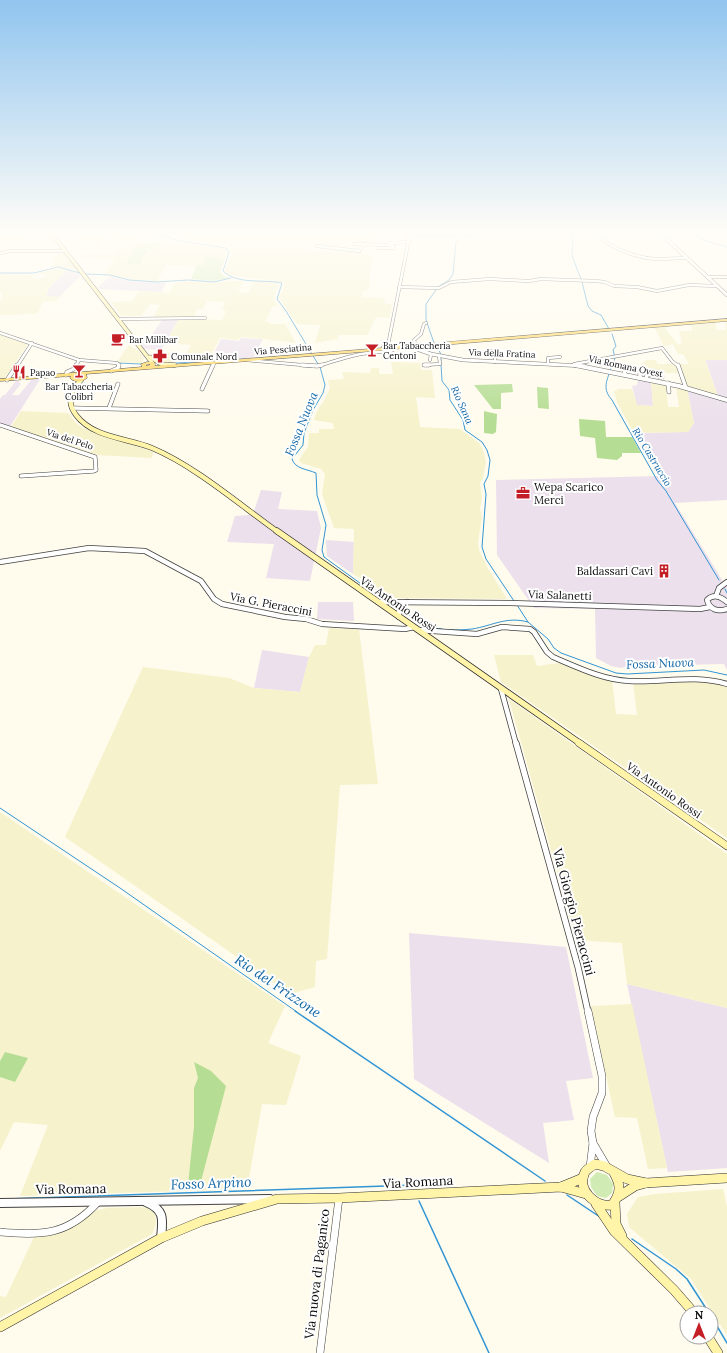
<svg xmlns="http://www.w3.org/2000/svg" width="727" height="1353" font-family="Lora,serif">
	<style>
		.industrial { fill: #ebe0ec }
		.farmland { fill: #f6f2cb; fill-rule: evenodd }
		.green { fill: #d1ebb4 }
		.forest { fill: #b5dd93 }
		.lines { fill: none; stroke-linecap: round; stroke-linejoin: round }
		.stream-far1 { stroke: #3295d4; stroke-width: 1 }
		.stream { stroke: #3295d4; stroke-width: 1.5 }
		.minor-far4-casing { stroke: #404040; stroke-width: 3.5 }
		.minor-far3-casing { stroke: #404040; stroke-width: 4.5 }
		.minor-far2-casing { stroke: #404040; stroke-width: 6 }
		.minor-far1-casing { stroke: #404040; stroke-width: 7 }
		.minor-casing { stroke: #404040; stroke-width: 8 }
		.tertiary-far2-casing { stroke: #404040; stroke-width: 4 }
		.tertiary-far1-casing { stroke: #404040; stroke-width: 5 }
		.tertiary-casing { stroke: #404040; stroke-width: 10 }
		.secondary-far4-casing { stroke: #2f2f2f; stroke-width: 4.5 }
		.secondary-far3-casing { stroke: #2f2f2f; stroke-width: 5.5 }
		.secondary-far2-casing { stroke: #2f2f2f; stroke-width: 7 }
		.secondary-far1-casing { stroke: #2f2f2f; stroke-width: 8 }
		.secondary-casing { stroke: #2f2f2f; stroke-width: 10 }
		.primary-casing { stroke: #1e1e1e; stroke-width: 1 }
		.minor-far4 { stroke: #fff; stroke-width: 2.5 }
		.minor-far3 { stroke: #fff; stroke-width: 3.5 }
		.minor-far2 { stroke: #fff; stroke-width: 4.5 }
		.minor-far1 { stroke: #fff; stroke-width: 5.5 }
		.minor { stroke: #fff; stroke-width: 7 }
		.tertiary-far2 { stroke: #fff; stroke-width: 3 }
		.tertiary-far1 { stroke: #fff; stroke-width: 4 }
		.tertiary { stroke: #fff; stroke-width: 8 }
		.secondary-far4 { stroke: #fff4a8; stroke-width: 3.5 }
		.secondary-far3 { stroke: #fff4a8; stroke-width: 4.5 }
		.secondary-far2 { stroke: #fff4a8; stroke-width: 5.5 }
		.secondary-far1 { stroke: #fff4a8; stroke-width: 7 }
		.secondary { stroke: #fff4a8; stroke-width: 9 }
		.primary { fill: #ffd65d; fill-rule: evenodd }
		.labels { text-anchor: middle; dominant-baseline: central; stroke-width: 4; stroke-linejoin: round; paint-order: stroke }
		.far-poi-label { font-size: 9px; fill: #0d0d0d; stroke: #fff; text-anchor: start }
		.far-street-label { font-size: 9px; fill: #0d0d0d; stroke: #fff }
		.far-water-label { font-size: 10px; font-style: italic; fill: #1065a5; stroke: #fff }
		.poi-label { font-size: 11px; fill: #0d0d0d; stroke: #fff; text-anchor: start }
		.street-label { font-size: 11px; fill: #0d0d0d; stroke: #fff }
		.water-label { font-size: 12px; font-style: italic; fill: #1065a5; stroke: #fff }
		.near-street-label { font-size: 13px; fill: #0d0d0d; stroke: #fff }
		.near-water-label { font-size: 14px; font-style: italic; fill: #1065a5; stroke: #fff }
	</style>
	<rect width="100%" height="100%" fill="#fffbed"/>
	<g class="industrial">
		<polygon points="67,270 81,274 78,276 81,276 59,297 46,297 49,288"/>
		<polygon points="111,276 128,281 166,283 161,292 99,289 98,287"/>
		<polygon points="179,319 161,350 144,349 137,339 151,336 162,320"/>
		<polygon points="241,338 263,339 253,358 209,362 221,339 239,341"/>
		<polygon points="705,359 727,360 727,500 675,503 727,588 727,670 724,664 632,666 631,665 621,668 611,666 596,658 595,609 534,608 497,555 496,480 660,476 633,433 688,432 694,423 687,389 718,396"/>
		<polygon points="41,378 9,428 0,425 0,399 3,395 5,395 16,381 20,381 19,383 21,384 12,395 19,395 32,379"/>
		<polygon points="638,379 651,381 653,406 637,405 632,386 637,385"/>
		<polygon points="261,490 282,492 278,509 317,511 321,528 310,581 266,578 274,544 227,542 235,516 249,515 254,511"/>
		<polygon points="326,540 354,542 353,574 327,556"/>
		<polygon points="318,602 353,602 354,621 317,619"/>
		<polygon points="262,650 309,657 300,692 254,688"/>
		<polygon points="409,933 566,947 593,1078 566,1081 574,1120 543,1123 549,1163 414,1079"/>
		<polygon points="627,984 727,1008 727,1168 668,1172"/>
	</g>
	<g class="farmland">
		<polygon points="0,234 29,234 19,244 9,245 4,245 9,240 0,242"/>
		<polygon points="80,234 139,234 135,241 115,244 118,237 107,236 99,247 81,250 88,240 76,240"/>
		<polygon points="161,234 375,234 376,244 349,241 346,248 334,247 334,245 309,243 305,252 331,253 333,248 359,252 374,256 370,268 369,290 362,291 362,297 384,298 385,304 392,304 390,318 376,317 367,335 338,335 338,339 315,343 320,325 297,324 279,298 285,284 282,282 228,275 225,272 225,269 233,253 230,246"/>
		<polygon points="161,241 216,247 223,249 227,255 224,261 207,256 202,266 166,265 157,281 130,279 105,274 115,259 80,257 82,254 113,255 121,245 137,244 127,264 139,264 147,250 156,250"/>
		<polygon points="58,252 64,253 79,271 61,267 51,267 56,262 53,261"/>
		<polygon points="51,269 67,270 49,288 46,296 59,297 57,301 43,302 37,314 0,315 0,301 3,294 0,293 0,274 34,275 32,278 44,278 47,275 39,273"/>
		<path d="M188 281 213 283 231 281H240L243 282 238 292 248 293 253 282 265 281 278 284V287L273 299 279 306H273L265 321 272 324H285L296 343 256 338 240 337 238 340 220 338 208 360 163 362 168 353 186 354 191 345 166 343 179 318 153 317 160 305 150 304 141 316H121L111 302 132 301 139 291 169 293 175 283ZM207 301 225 302 222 310 226 311 222 320 193 319 197 309H203Z"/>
		<polygon points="725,321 727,321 727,360 705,360 718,396 687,387 682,373 647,373 641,363 646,362 645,360 655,360 658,364 689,364 683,354 678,354 673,344 664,346 654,327 664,327 678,345 682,343 679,331 692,331 691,325 715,322 717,330 726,330"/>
		<polygon points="0,334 28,344 4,379 0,379"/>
		<polygon points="129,345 139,351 144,358 142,363 117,362"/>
		<polygon points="391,362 420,363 421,370 432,370 435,398 416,397 420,427 460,429 480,444 483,450 486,462 483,478 480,483 482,498 480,508 482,517 478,542 479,550 487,567 507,599 396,598 353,574 354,529 334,528 322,494 325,474 321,469 301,463 299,460 308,447 309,433 319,433 319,429 334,429 333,423 314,420 317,411 325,399 330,388 328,380 344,379 342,372 370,373 371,368 379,368 379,374 393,374"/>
		<polygon points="651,381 666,384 668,407 679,407 676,387 687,389 694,423 688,432 634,433 617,402 614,391 617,391 617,389 632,389 637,405 653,406"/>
		<polygon points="21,411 68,413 76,423 83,428 153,452 152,458 98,455 11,427"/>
		<polygon points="329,628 359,629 378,784 340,785 327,959 316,961 315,987 290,994 65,837 143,667 229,678 254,688 300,692 309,657 315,645 326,645"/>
		<polygon points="494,655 533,655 537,666 559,663 612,680 616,714 637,715 633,683 705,680 727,685 727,838 501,682"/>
		<polygon points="509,699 727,854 727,1008 627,984 622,943 576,940"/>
		<path d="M0 812 285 1006 268 1043 301 1056 286 1105 262 1104 247 1189 20 1196 48 1125 14 1122 0 1151V1077L15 1082 28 1058 5 1052 0 1061ZM194 1062 226 1086 189 1185 194 1126V1088L198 1078Z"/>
		<polygon points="632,1004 667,1168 648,1169 637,1118 615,1117 591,1006"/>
		<polygon points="723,1189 727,1207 727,1335 691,1279 629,1227 627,1214 638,1197 655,1194"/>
		<polygon points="149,1207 155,1213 156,1224 152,1234 0,1318 0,1296 6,1297 35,1235 71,1225 90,1212 107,1208"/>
	</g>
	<g class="green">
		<polygon points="161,241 156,250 147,250 139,264 126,264 137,244"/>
		<polygon points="207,256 224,261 220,272 224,276 230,278 214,281 191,279 197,265 202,266"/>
		<polygon points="597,1172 607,1175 613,1184 612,1193 606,1198 597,1196 591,1187 590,1179"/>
	</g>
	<g class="forest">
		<polygon points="512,384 513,392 501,393 501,409 493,409 474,385"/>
		<polygon points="537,387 548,388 549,409 538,408"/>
		<polygon points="484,411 497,414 496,432 493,434 484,433"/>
		<polygon points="579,419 605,421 606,437 632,437 641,453 622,453 622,456 617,460 597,458 595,438 580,436"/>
		<polygon points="5,1052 28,1058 15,1082 0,1077 0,1061"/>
		<polygon points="194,1062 211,1071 226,1086 200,1185 188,1185 194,1126 194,1088 198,1078"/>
	</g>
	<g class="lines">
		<g class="stream-far1">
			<path d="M155 234 181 241 226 248 229 253 223 271C237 285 264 279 282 283L277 299 286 311 318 364"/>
			<polyline points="573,234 572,256 581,279"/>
			<polyline points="697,234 700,239 727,247"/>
			<polyline points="0,273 34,273 58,267 80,273"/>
			<polyline points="85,274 110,275 129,280 157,282 188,280 214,282 231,278"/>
			<polyline points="582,282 588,306 592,311 601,315 609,329"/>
			<polyline points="33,343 52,350"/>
			<polyline points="434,343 426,320 426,304 438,287 449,280 453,274 456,242 460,236"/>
			<polyline points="437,345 441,355 441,361"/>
			<polyline points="118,363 141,364"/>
			<polyline points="176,363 247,359"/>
			<polyline points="441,364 442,381 449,390 450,400 463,420 465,430 482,442 487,450 490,460 488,476 484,484 486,494 482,547 486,559 514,601"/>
			<path d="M320 367 325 385 323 393 313 410 304 433 303 445 292 459C295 469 307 469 316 473L317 495 326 525 322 550 324 557 375 594 391 600"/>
			<polyline points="610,371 615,358 613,350 616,346 612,334"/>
			<path d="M609 374C605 385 604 391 612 400L657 480 666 491 719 580"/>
			<polyline points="725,589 727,593"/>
			<polyline points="517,605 528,622"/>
			<path d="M403 606C414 624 422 627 442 629"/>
			<path d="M446 630C454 630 463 630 472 629 492 626 506 616 528 622L548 639 554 648 561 653 616 673 627 674 704 670 727 675"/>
			<polyline points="0,808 120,888 297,1012"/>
		</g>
		<g class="stream">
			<polyline points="295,1011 545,1181"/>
			<polyline points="567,1195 600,1217"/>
			<polyline points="7,1199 415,1185 415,1187"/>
			<polyline points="419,1201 489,1353"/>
			<polyline points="632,1239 676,1269 687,1279 709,1313"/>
			<polyline points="711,1316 727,1343"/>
		</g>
		<g class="minor-far4-casing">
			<g id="minor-far4">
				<path d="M597 234C609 248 637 258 656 259 666 259 677 258 687 258"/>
				<polyline points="410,235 477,235"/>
				<polyline points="354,244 392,245"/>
				<polyline points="317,246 359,251 364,244"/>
				<polyline points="378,248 394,248 390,243 409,242"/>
				<polyline points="0,253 11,251 65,251"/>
				<polyline points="707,277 727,277"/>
				<polyline points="399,287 439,288 451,282 489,279 529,281 541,279 596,281 605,282 614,286 637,287 657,291 689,285 717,286"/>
				<polyline points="118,319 205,318"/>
				<polyline points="0,333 79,360 117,363 119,366"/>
				<polyline points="388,345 410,234"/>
				<polyline points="416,346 414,340 421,334 424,324 426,323"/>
				<polyline points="489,351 495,351 495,362"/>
				<polyline points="246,360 314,366"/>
				<polyline points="430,360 431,354"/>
				<polyline points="548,362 548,358 560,357"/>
				<polyline points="574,364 662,348 672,361 678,366"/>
				<polyline points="424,365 440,364 439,356"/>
				<polyline points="17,366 32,343"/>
				<polyline points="76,366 79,360"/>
				<polyline points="213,366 214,363"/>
				<path d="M318 366C342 359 365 350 390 352L394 349"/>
			</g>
		</g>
		<g class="minor-far3-casing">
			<g id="minor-far3">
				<polyline points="302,365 317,366 322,365"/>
				<polyline points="424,365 429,365"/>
				<polyline points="678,365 686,388"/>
				<polyline points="624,368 625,375"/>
				<polyline points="111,371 118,368 119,365"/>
				<polyline points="640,373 640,378"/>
				<polyline points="66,375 67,372 74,369 76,365"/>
				<polyline points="646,379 647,375 651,374 662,377"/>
				<polyline points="7,380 17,365"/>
				<polyline points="668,383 669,392"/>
				<polyline points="202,389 213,365"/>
				<polyline points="72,408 208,411"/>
				<polyline points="109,408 118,384"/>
				<polyline points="0,425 95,457 96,470 94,471 21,476"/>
			</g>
		</g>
		<g class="minor-far2-casing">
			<g id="minor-far2">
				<polyline points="0,562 89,548 145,551 201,581 214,599 222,604 285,617 306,619 322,624 405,629 414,627"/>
				<polyline points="716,596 719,588 727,582"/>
				<polyline points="378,602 510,603 700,609 710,607"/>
				<path d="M727 602C721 597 714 593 707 600 710 610 718 612 727 609"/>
				<polyline points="399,617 399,606 407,602"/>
				<path d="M418 630 477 634 502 627 530 629 534 632 547 652 553 657C577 667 603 680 629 681 662 683 694 674 727 684"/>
				<polyline points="501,689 516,744"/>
			</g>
		</g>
		<g class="minor-far1-casing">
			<polyline id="minor-far1" points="516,743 578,967 588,1012"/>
		</g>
		<g class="minor-casing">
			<g id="minor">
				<polyline points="588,1011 602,1076 602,1093 593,1117 591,1131 593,1143 590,1167"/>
				<polyline points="593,1143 606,1165"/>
				<path d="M0 1232C42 1236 68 1235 98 1202"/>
				<polyline points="320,1353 339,1198"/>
			</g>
		</g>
		<g class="tertiary-far2-casing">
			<g id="tertiary-far2">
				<polyline points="661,234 727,295"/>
				<polyline points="408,346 431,354 463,360 585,366"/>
			</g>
		</g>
		<g class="tertiary-far1-casing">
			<polyline id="tertiary-far1" points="575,365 679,386 727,400"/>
		</g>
		<g class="tertiary-casing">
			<g id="tertiary">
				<path d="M146 1202C165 1210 163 1219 161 1238"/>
				<polyline points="0,1203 270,1199"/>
			</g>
		</g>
		<g class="secondary-far4-casing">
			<g id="secondary-far4">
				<polyline points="52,234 153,364"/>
				<polyline points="150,357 161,364 174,365"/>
			</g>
		</g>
		<g class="secondary-far3-casing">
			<g id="secondary-far3">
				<polyline points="170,365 174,365"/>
				<path d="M81 380C71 390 66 402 76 415 93 438 128 438 152 448 195 466 240 505 278 532"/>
			</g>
		</g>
		<g class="secondary-far2-casing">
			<polyline id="secondary-far2" points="277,531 581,744"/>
		</g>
		<g class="secondary-far1-casing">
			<polyline id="secondary-far1" points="579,743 727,846"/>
		</g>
		<g class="secondary-casing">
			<g id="secondary">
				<path d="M614 1173C621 1185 621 1193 612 1205 596 1208 576 1190 585 1172 587 1169 592 1166 595 1164L604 1166 627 1179 646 1183"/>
				<polyline points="561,1187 583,1178"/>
				<polyline points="618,1197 635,1186 646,1183 727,1178"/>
				<polyline points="615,1203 616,1224 622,1236"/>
				<polyline points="596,1204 614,1231 674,1290 694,1313"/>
				<polyline points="0,1327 161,1238 202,1221 277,1199 339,1198 561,1187 586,1194"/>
				<polyline points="708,1337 718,1353"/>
			</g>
		</g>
		<g class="primary-casing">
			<path id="primary" d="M727 319V321L395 349 392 351 386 350 86 374 87 378C81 382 75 383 70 378L71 376 0 381V379L142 367 141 364 147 362H154L155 366 382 348V346L388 344H395L397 346ZM389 346H392V347L391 348 387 347ZM148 364H150V365L146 366V365ZM82 374 83 377C80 379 77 380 75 378L76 376Z"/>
		</g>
		<use href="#minor-far4" class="minor-far4"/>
		<use href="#minor-far3" class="minor-far3"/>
		<use href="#minor-far2" class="minor-far2"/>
		<use href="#minor-far1" class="minor-far1"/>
		<use href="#minor" class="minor"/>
		<use href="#tertiary-far2" class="tertiary-far2"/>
		<use href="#tertiary-far1" class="tertiary-far1"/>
		<use href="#tertiary" class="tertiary"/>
		<use href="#secondary-far4" class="secondary-far4"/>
		<use href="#secondary-far3" class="secondary-far3"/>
		<use href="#secondary-far2" class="secondary-far2"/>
		<use href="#secondary-far1" class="secondary-far1"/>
		<use href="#secondary" class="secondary"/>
		<use href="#primary" class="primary"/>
	</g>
	<linearGradient id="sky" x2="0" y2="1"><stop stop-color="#91c5ef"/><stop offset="0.55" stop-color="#fffdf7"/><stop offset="1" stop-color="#fffdf7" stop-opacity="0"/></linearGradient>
	<rect width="727" height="423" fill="url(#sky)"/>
	<defs>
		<g id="cafe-bare" transform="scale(1.08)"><path d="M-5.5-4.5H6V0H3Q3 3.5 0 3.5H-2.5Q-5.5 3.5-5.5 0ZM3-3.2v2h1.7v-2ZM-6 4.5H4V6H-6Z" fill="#c41e27" stroke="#fff" stroke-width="2.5" paint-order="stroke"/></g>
		<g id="bar-bare" transform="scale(1.08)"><path d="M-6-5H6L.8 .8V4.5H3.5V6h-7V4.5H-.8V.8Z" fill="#c41e27" stroke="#fff" stroke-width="2.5" paint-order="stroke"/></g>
		<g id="pharmacy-bare" transform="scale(1.08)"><path d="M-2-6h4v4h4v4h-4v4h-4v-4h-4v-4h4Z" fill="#c41e27" stroke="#fff" stroke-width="2.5" paint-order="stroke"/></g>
		<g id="restaurant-bare" transform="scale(1.08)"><path d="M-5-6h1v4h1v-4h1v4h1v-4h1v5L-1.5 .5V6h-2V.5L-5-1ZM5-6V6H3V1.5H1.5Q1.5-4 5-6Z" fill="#c41e27" stroke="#fff" stroke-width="2.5" paint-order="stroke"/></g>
		<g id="office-bare" transform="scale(1.08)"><path d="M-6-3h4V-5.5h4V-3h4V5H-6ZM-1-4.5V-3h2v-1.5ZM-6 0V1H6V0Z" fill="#c41e27" stroke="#fff" stroke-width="2.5" paint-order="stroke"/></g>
		<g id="building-bare" transform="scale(1.08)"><path d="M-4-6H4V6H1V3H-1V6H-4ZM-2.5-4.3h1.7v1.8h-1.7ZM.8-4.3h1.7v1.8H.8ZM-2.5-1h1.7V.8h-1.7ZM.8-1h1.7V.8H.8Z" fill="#c41e27" stroke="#fff" stroke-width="2.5" paint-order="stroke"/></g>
	</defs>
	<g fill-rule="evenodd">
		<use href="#cafe-bare" x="118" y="339"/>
		<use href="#bar-bare" x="372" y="350"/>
		<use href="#pharmacy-bare" x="160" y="356"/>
		<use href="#bar-bare" x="79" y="371"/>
		<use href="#restaurant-bare" x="19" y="372"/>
		<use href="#office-bare" x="523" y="493"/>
		<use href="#building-bare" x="664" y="571"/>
	</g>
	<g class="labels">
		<g class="far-poi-label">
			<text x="129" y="339">Bar Millibar</text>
			<text x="383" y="345">Bar Tabaccheria<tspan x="383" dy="10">Centoni</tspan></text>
			<text x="171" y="356">Comunale Nord</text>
			<text x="30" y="372">Papao</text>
			<text x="79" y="386" text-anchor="middle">Bar Tabaccheria<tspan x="79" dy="10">Colibrì</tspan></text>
		</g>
		<g class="far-street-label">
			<text transform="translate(283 349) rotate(-5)">Via Pesciatina</text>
			<text transform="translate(502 353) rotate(2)">Via della Fratina</text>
			<text transform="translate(626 366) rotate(12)">Via Romana Ovest</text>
			<text transform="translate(70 439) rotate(18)">Via del Pelo</text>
		</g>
		<g class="far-water-label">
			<text transform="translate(462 405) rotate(66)">Rio Sana</text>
			<text transform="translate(652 457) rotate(59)">Rio Castruccio</text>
		</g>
		<g class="poi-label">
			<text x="534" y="487">Wepa Scarico<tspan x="534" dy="13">Merci</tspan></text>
			<text x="653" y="571" text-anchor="end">Baldassari Cavi</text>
		</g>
		<g class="street-label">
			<text transform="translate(560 595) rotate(2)">Via Salanetti</text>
			<text transform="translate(271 604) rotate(11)">Via G. Pieraccini</text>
			<text transform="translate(398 604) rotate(34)">Via Antonio Rossi</text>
			<text transform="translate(664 790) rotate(35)">Via Antonio Rossi</text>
		</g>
		<g class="water-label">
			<text transform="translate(301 424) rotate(-68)">Fossa Nuova</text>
			<text transform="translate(660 663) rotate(-2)">Fossa Nuova</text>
		</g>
		<g class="near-street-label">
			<text transform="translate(574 912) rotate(75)">Via Giorgio Pieraccini</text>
			<text transform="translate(418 1182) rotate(-3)">Via Romana</text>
			<text transform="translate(71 1189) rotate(-1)">Via Romana</text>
			<text transform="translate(317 1274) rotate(-83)">Via nuova di Paganico</text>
		</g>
		<g class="near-water-label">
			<text transform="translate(278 986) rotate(34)">Rio del Frizzone</text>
			<text transform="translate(211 1183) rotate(-2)">Fosso Arpino</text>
		</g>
	</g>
	<g transform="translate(699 1325)"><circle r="19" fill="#ffffff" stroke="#9e9e9e"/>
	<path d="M0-3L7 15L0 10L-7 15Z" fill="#c41e27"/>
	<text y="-6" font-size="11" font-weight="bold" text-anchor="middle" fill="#0d0d0d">N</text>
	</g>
</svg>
